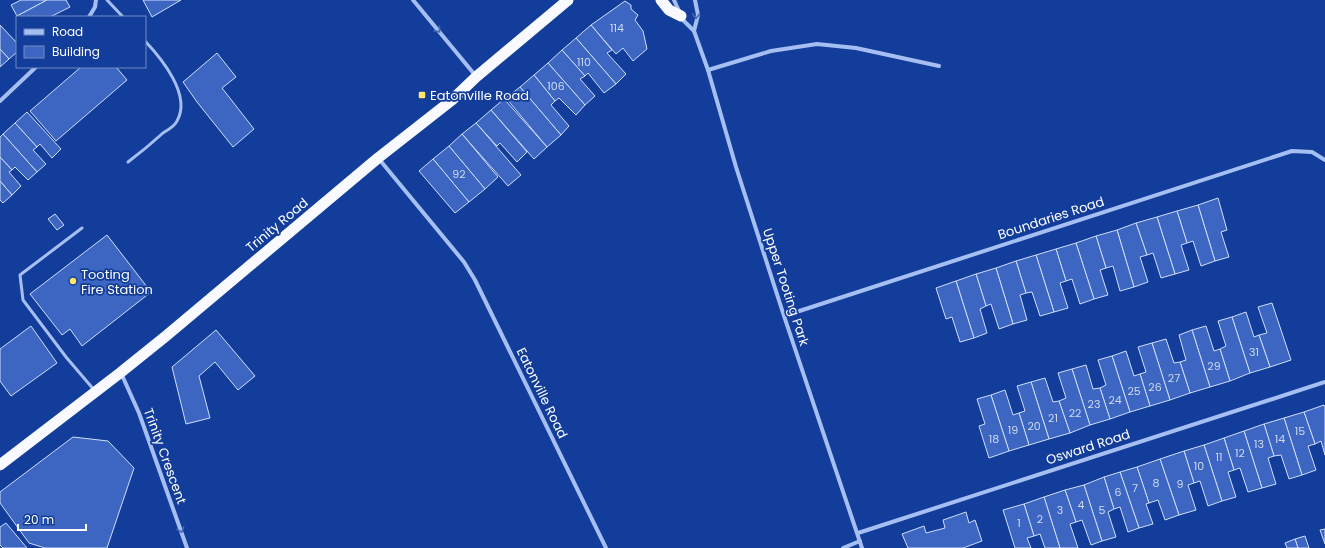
<svg xmlns="http://www.w3.org/2000/svg" width="1325" height="548" font-family="Poppins,sans-serif">
	<style>
		.building { fill: #3c66c1; stroke: #cfdefd }
		.lines { fill: none; stroke-linecap: round; stroke-linejoin: round }
		.service { stroke: #a6bff3; stroke-width: 3 }
		.minor { stroke: #a6bff3; stroke-width: 4 }
		.trunk { stroke: #f9faff; stroke-width: 11 }
		.oneway { stroke: #466ab9 }
		.poi-dot { fill: #ffe769; stroke: #133d9a; stroke-width: 1.5 }
		.labels { text-anchor: middle; dominant-baseline: central; stroke-width: 3.5; stroke-linejoin: round; paint-order: stroke }
		.number-label { font-size: 11px; fill: #ced9f0 }
		.poi-label { font-size: 13px; fill: #fff; stroke: #133d9a; text-anchor: start }
		.street-label { font-size: 13px; fill: #fff; stroke: #133d9a }
	</style>
	<rect width="100%" height="100%" fill="#133d9a"/>
	<g class="building">
		<polygon points="21,0 47,0 17,16 11,5"/>
		<polygon points="47,0 66,0 70,7 50,17 17,17 17,16"/>
		<polygon points="143,0 181,0 152,17"/>
		<polygon points="625,1 631,5 631,9 638,15 635,20 643,31 647,49 633,61 623,48 616,54 591,25"/>
		<polygon points="0,25 17,43 17,52 9,59 0,49"/>
		<polygon points="591,25 612,50 607,53 626,74 616,84 576,38"/>
		<polygon points="576,38 616,84 604,93 588,73 585,76 562,50"/>
		<polygon points="0,49 9,59 0,67"/>
		<polygon points="562,50 585,76 580,79 595,96 585,105 548,63"/>
		<polygon points="217,53 236,77 222,88 254,129 233,147 197,102 183,82"/>
		<polygon points="548,63 585,105 576,115 559,98 555,101 534,75"/>
		<polygon points="81,67 116,67 127,80 56,141 30,111"/>
		<polygon points="534,75 555,101 551,105 569,126 561,135 520,87"/>
		<polygon points="520,87 561,135 547,147 506,98"/>
		<polygon points="504,99 547,147 534,159 491,110"/>
		<polygon points="491,110 527,152 517,162 500,143 497,146 476,123"/>
		<polygon points="27,112 61,149 52,158 40,144 37,147 15,123"/>
		<polygon points="15,123 37,147 33,150 46,164 37,172 3,134"/>
		<polygon points="476,123 521,175 508,186 462,134"/>
		<polygon points="3,134 37,172 28,180 15,167 12,170 0,157 0,137"/>
		<polygon points="462,134 498,177 485,189 449,146"/>
		<polygon points="449,146 485,189 469,202 433,159"/>
		<polygon points="0,157 12,170 9,172 21,186 12,195 0,181"/>
		<polygon points="433,159 469,202 455,213 419,171"/>
		<polygon points="0,181 12,195 3,203 0,200"/>
		<polygon points="1218,198 1227,230 1221,232 1229,257 1215,261 1198,205"/>
		<polygon points="1198,205 1215,261 1201,266 1193,241 1187,243 1177,211"/>
		<polygon points="1177,211 1187,243 1181,245 1189,270 1175,274 1157,217"/>
		<polygon points="55,214 64,225 57,230 48,219"/>
		<polygon points="1157,217 1175,274 1161,278 1153,253 1147,255 1136,223"/>
		<polygon points="1136,223 1147,255 1140,257 1148,282 1134,287 1117,230"/>
		<polygon points="1117,230 1134,287 1120,291 1113,266 1106,268 1096,236"/>
		<polygon points="107,235 151,292 82,346 70,329 62,335 30,294"/>
		<polygon points="1096,236 1106,268 1100,270 1108,295 1094,299 1076,243"/>
		<polygon points="1076,243 1094,299 1080,304 1072,279 1066,281 1056,249"/>
		<polygon points="1056,249 1066,281 1060,283 1068,308 1054,312 1036,255"/>
		<polygon points="1036,255 1054,312 1040,316 1032,292 1026,293 1016,261"/>
		<polygon points="1016,261 1026,293 1020,295 1027,320 1013,324 996,268"/>
		<polygon points="996,268 1013,324 999,329 991,304 986,306 976,274"/>
		<polygon points="976,274 986,306 980,309 987,333 974,338 956,281"/>
		<polygon points="956,281 974,338 960,342 952,317 946,319 936,288"/>
		<polygon points="1272,303 1291,360 1270,367 1259,335 1267,333 1258,307"/>
		<polygon points="1246,312 1254,337 1259,335 1270,367 1250,373 1232,317"/>
		<polygon points="1232,317 1250,373 1230,381 1220,349 1226,346 1218,321"/>
		<polygon points="31,326 57,363 11,396 0,381 0,349"/>
		<polygon points="1206,326 1214,351 1220,349 1230,381 1210,387 1192,330"/>
		<polygon points="216,330 255,376 238,390 215,362 199,376 210,418 186,424 172,367"/>
		<polygon points="1192,330 1210,387 1190,393 1180,362 1186,360 1179,335"/>
		<polygon points="1166,339 1174,363 1180,362 1190,393 1170,400 1152,343"/>
		<polygon points="1152,343 1170,400 1150,406 1140,374 1146,372 1138,347"/>
		<polygon points="1126,351 1134,376 1140,374 1150,406 1130,412 1112,356"/>
		<polygon points="1112,356 1130,412 1110,419 1100,388 1106,385 1098,360"/>
		<polygon points="1086,365 1093,389 1100,388 1110,419 1090,425 1072,369"/>
		<polygon points="1072,369 1090,425 1070,433 1059,401 1066,398 1058,373"/>
		<polygon points="1045,378 1053,402 1059,401 1070,433 1049,439 1031,382"/>
		<polygon points="1031,382 1049,439 1029,445 1019,413 1025,411 1017,386"/>
		<polygon points="1005,390 1013,415 1019,413 1029,445 1009,451 991,395"/>
		<polygon points="991,395 1009,451 989,458 979,426 985,424 977,399"/>
		<polygon points="1324,405 1325,407 1325,455 1321,441 1315,444 1304,412"/>
		<polygon points="1304,412 1315,444 1308,446 1316,470 1302,475 1284,418"/>
		<polygon points="1284,418 1302,475 1289,479 1281,455 1274,456 1264,424"/>
		<polygon points="1264,424 1274,456 1268,458 1276,484 1262,488 1244,431"/>
		<polygon points="1244,431 1262,488 1248,492 1240,468 1234,470 1224,438"/>
		<polygon points="73,437 108,441 134,468 107,548 45,548 29,543 0,503 0,492"/>
		<polygon points="1224,438 1234,470 1228,472 1236,497 1222,501 1204,445"/>
		<polygon points="1204,445 1222,501 1208,506 1200,481 1194,483 1184,451"/>
		<polygon points="1184,451 1194,483 1188,485 1196,510 1179,515 1160,459"/>
		<polygon points="1160,459 1179,515 1165,520 1158,500 1149,503 1137,467"/>
		<polygon points="1137,467 1149,503 1146,504 1153,524 1139,528 1120,472"/>
		<polygon points="1120,472 1139,528 1128,532 1120,507 1114,509 1104,477"/>
		<polygon points="1104,477 1114,509 1108,512 1116,537 1102,541 1084,485"/>
		<polygon points="1084,485 1102,541 1091,545 1082,520 1076,522 1065,490"/>
		<polygon points="1065,490 1076,522 1070,524 1078,548 1060,548 1044,497"/>
		<polygon points="1044,497 1060,548 1045,548 1040,534 1034,536 1024,504"/>
		<polygon points="1024,504 1034,536 1027,538 1031,548 1015,548 1003,510"/>
		<polygon points="966,512 969,523 975,520 982,541 963,548 908,548 902,534 924,526 926,533 945,528 943,520"/>
		<polygon points="6,523 27,548 3,548 0,545 0,527"/>
		<polygon points="1325,529 1325,544 1320,530"/>
		<polygon points="1305,536 1309,548 1298,548 1295,539"/>
		<polygon points="1295,539 1298,548 1287,548 1285,543"/>
	</g>
	<g class="lines">
		<g class="service">
			<polyline points="107,0 123,17"/>
			<path d="M128 162C140 153 152 143 163 133 168 130 175 126 177 121 192 95 161 58 145 41"/>
			<polyline points="82,228 20,275 23,300 66,357 95,391"/>
		</g>
		<g class="minor">
			<polyline points="413,0 475,75"/>
			<polyline points="674,0 683,20 694,31 708,70 736,167 784,316 862,548"/>
			<polyline points="89,17 95,7 96,0"/>
			<polyline points="694,31 698,15 695,0"/>
			<polyline points="708,70 771,51 817,44 856,48 939,66"/>
			<polyline points="0,101 36,67"/>
			<polyline points="379,159 464,262 475,280 606,548"/>
			<polyline points="784,316 1292,151 1312,152 1325,160"/>
			<polyline points="121,373 139,413 187,548"/>
			<polyline points="858,533 1325,382"/>
			<polyline points="843,548 860,541"/>
		</g>
		<g class="trunk">
			<polyline points="661,0 669,10 681,16"/>
			<polyline points="0,465 120,373 166,336 378,158 452,100 476,77 568,0"/>
		</g>
	</g>
	<defs><path id="oneway-chevron" d="M-2-3.5L2.5 0L-2 3.5" fill="none" stroke-width="1.6" stroke-linecap="round" stroke-linejoin="round"/></defs>
	<g class="oneway">
		<use href="#oneway-chevron" transform="translate(696 16) rotate(92)"/>
		<use href="#oneway-chevron" transform="translate(438 30) rotate(51)"/>
		<use href="#oneway-chevron" transform="translate(181 530) rotate(71)"/>
	</g>
	<g class="poi-dot">
		<rect x="418" y="91" width="8" height="8" rx="2"/>
		<circle cx="73" cy="281" r="4"/>
	</g>
	<g class="labels">
		<g class="number-label">
			<text x="617" y="28">114</text>
			<text x="584" y="62">110</text>
			<text x="556" y="86">106</text>
			<text x="459" y="174">92</text>
			<text x="1254" y="352">31</text>
			<text x="1214" y="366">29</text>
			<text x="1174" y="378">27</text>
			<text x="1155" y="387">26</text>
			<text x="1134" y="391">25</text>
			<text x="1115" y="400">24</text>
			<text x="1094" y="404">23</text>
			<text x="1075" y="413">22</text>
			<text x="1053" y="418">21</text>
			<text x="1034" y="426">20</text>
			<text x="1013" y="430">19</text>
			<text x="1300" y="431">15</text>
			<text x="994" y="439">18</text>
			<text x="1280" y="439">14</text>
			<text x="1259" y="444">13</text>
			<text x="1240" y="453">12</text>
			<text x="1219" y="457">11</text>
			<text x="1199" y="466">10</text>
			<text x="1156" y="483">8</text>
			<text x="1180" y="484">9</text>
			<text x="1135" y="488">7</text>
			<text x="1118" y="492">6</text>
			<text x="1081" y="505">4</text>
			<text x="1060" y="510">3</text>
			<text x="1102" y="510">5</text>
			<text x="1040" y="519">2</text>
			<text x="1019" y="523">1</text>
		</g>
		<g class="poi-label">
			<text x="430" y="95">Eatonville Road</text>
			<text x="81" y="274">Tooting<tspan x="81" dy="15">Fire Station</tspan></text>
		</g>
		<g class="street-label">
			<text transform="translate(1051 218) rotate(-18)">Boundaries Road</text>
			<text transform="translate(277 225) rotate(-40)">Trinity Road</text>
			<text transform="translate(786 287) rotate(72)">Upper Tooting Park</text>
			<text transform="translate(542 393) rotate(64)">Eatonville Road</text>
			<text transform="translate(1088 447) rotate(-18)">Osward Road</text>
			<text transform="translate(165 456) rotate(70)">Trinity Crescent</text>
		</g>
	</g>
	<rect x="16" y="16" width="130" height="52" fill="#133d9a" stroke="#718bc2"/>
	<rect x="24" y="29" width="20" height="6" fill="#a6bff3" stroke="#718bc2"/>
	<text x="52" y="36" font-size="12" fill="#ffffff">Road</text>
	<rect x="24" y="46" width="20" height="12" fill="#3c66c1" stroke="#718bc2"/>
	<text x="52" y="56" font-size="12" fill="#ffffff">Building</text>
	<path d="M18 524v6h68v-6" fill="none" stroke="#ffffff" stroke-width="2"/>
	<text x="24" y="524" font-size="12" fill="#ffffff" stroke="#133d9a" stroke-width="3" paint-order="stroke">20 m</text>
</svg>
